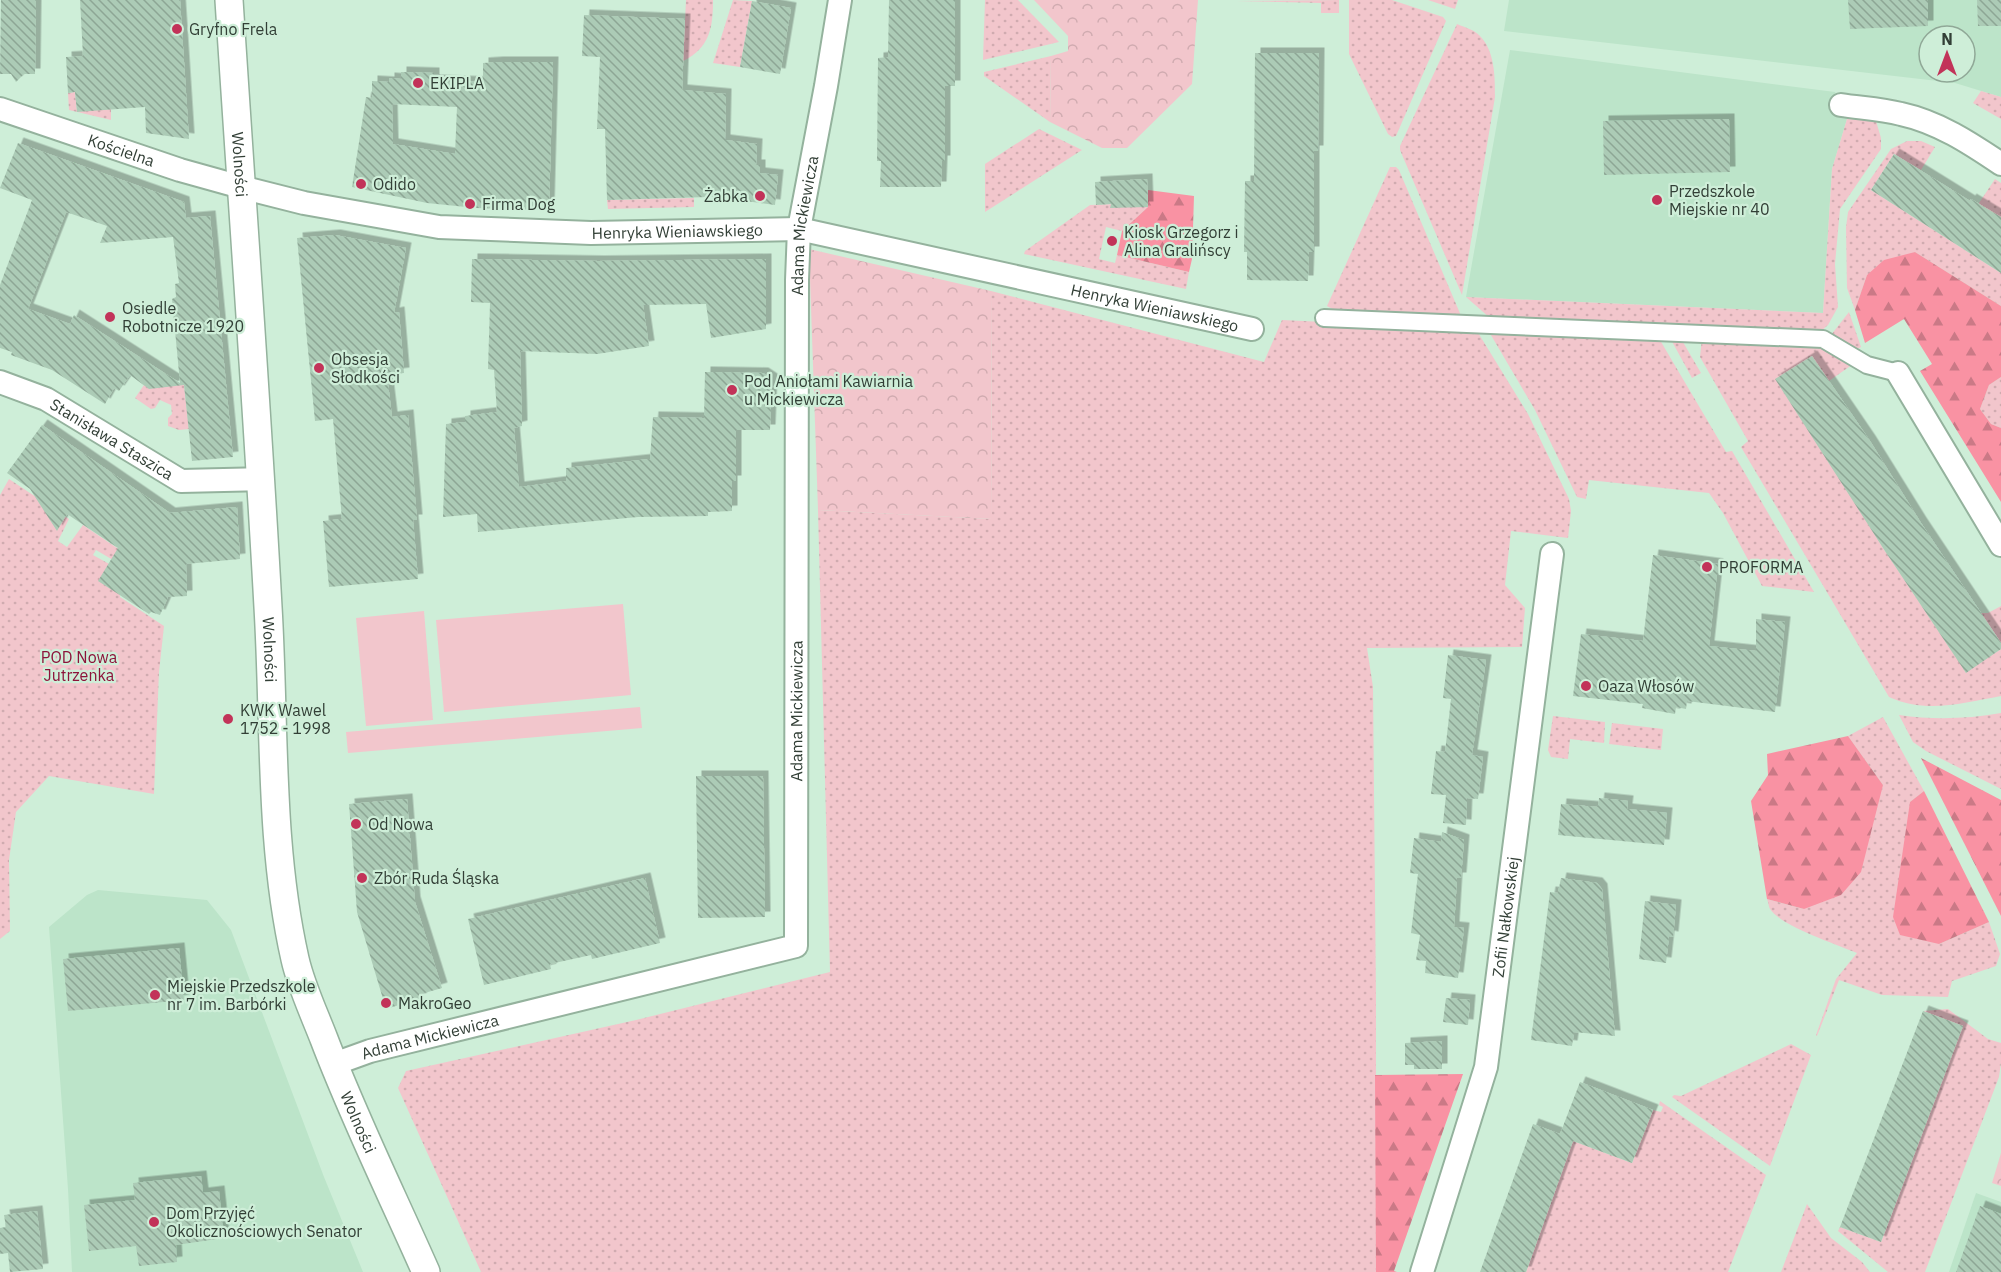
<svg xmlns="http://www.w3.org/2000/svg" width="2001" height="1272" font-family="'IBM Plex Sans',sans-serif">
	<style>
		.built { fill: #bce4c9; fill-rule: evenodd }
		.grass { fill: url(#grass-dots) }
		.forest { fill: url(#forest-firs) }
		.park { fill: url(#park-crowns) }
		.pitch { fill: #f2c6cc }
		.building { fill: url(#building-back-hatch); fill-rule: evenodd; filter: url(#shadow) }
		.lines { fill: none; stroke-linecap: round; stroke-linejoin: round }
		.pedestrian-casing { stroke: #94b29d; stroke-width: 20 }
		.minor-casing { stroke: #94b29d; stroke-width: 26 }
		.tertiary-casing { stroke: #94b29d; stroke-width: 30 }
		.pedestrian { stroke: #fff; stroke-width: 16 }
		.minor { stroke: #fff; stroke-width: 22 }
		.tertiary { stroke: #fff; stroke-width: 27 }
		.poi-dot { fill: #c23359; stroke: #ceeed8; stroke-width: 2 }
		.labels { text-anchor: middle; dominant-baseline: central; stroke-width: 4.5; stroke-linejoin: round; paint-order: stroke }
		.poi-label { font-size: 16px; fill: #323f36; stroke: #ceeed8; text-anchor: start }
		.street-label { font-size: 16px; fill: #323f36; stroke: #ceeed8 }
		.park-label { font-size: 16px; fill: #8d133a; stroke: #ceeed8 }
	</style>
	<defs>
		<pattern id="grass-dots" width="8" height="8" patternUnits="userSpaceOnUse" patternTransform="scale(1.5)"><rect width="8" height="8" fill="#f2c6cc"/><path d="M2 2h.1M6 6h.1" fill="none" stroke="#d0abb0" stroke-width="1.8" stroke-linecap="round"/></pattern>
		<pattern id="forest-firs" width="22" height="20" patternUnits="userSpaceOnUse" patternTransform="scale(1.5)"><rect width="22" height="20" fill="#f992a3"/><path d="M5 1l3.5 6h-7zM16 11l3.5 6h-7z" fill="#ca7986"/></pattern>
		<pattern id="park-crowns" width="20" height="18" patternUnits="userSpaceOnUse" patternTransform="scale(1.5)"><rect width="20" height="18" fill="#f2c6cc"/><path d="M2 6a3 3 0 1 1 6 0M12 15a3 3 0 1 1 6 0" fill="none" stroke="#d0abb0"/></pattern>
		<pattern id="building-back-hatch" width="6" height="6" patternUnits="userSpaceOnUse" patternTransform="scale(1.5)"><rect width="6" height="6" fill="#accbb6"/><path d="M-1 5l2 2M0 0l6 6M5-1l2 2" fill="none" stroke="#8da695"/></pattern>
		<filter id="shadow"><feDropShadow dx="5.5" dy="-5.5" stdDeviation="0" flood-color="#0004"/></filter>
	</defs>
	<rect width="100%" height="100%" fill="#ceeed8"/>
	<g class="built">
		<path d="M1509 0H2001V97L1955 83 1504 31ZM1929 36H1965V72H1929Z"/>
		<polygon points="1510,50 1835,92 1847,119 1832,169 1823,313 1466,297"/>
		<polygon points="98,890 207,900 231,930 324,1177 363,1272 72,1272 68,1189 49,927 87,895"/>
		<polygon points="1976,1193 2001,1202 2001,1272 1949,1272"/>
	</g>
	<g class="grass">
		<path d="M686 0H713C713 27 710 48 683 61Z"/>
		<polygon points="733,0 752,1 740,67 713,63"/>
		<polygon points="985,0 1018,0 1059,42 983,60"/>
		<polygon points="1339,0 1339,13 1321,13 1321,3 1236,1"/>
		<polygon points="1349,0 1392,0 1443,17 1446,21 1396,136 1392,137 1388,134 1349,54"/>
		<polygon points="1428,0 1458,0 1455,9"/>
		<path d="M1457 24C1464 27 1474 30 1479 35 1495 50 1495 77 1495 97L1462 295 1400 150V146Z"/>
		<polygon points="1051,56 1050,122 984,76 984,72"/>
		<polygon points="1981,91 2001,97 2001,119 1973,103"/>
		<polygon points="75,92 77,111 111,109 111,120 69,110 68,93"/>
		<polygon points="1847,119 1876,121 1881,138 1881,149 1840,209 1835,264 1838,307 1828,325 1821,331 1814,332 1490,318 1466,297 1823,313 1832,169"/>
		<polygon points="1039,129 1082,150 985,212 985,164"/>
		<polygon points="1907,141 1921,141 1935,147 1921,170 1894,154 1871,190 2001,273 2001,306 1915,252 1867,275 1855,310 1847,288 1846,227 1848,212 1891,149"/>
		<polygon points="1390,167 1396,167 1399,170 1462,318 1338,312 1327,306"/>
		<polygon points="1995,179 2001,183 2001,221 1977,206"/>
		<polygon points="694,198 694,207 608,209 607,200"/>
		<polygon points="1115,204 1120,207 1148,207 1122,231 1106,227 1099,259 1115,263 1117,255 1189,272 1186,289 1024,254 1025,251 1090,205"/>
		<polygon points="991,291 1264,362 1282,320 1471,329 1477,331 1528,414 1569,499 1571,511 1568,538 1511,531 1505,585 1525,608 1522,647 1367,648 1373,687 1376,999 1376,1272 481,1272 398,1088 406,1071 636,1020 830,972 818,510 992,519"/>
		<polygon points="1849,312 1861,347 1857,349 1831,335"/>
		<polygon points="1488,330 1657,335 1726,452 1732,451 1814,592 1762,586 1723,513 1709,493 1589,480 1586,499 1577,497 1535,410"/>
		<polygon points="1669,336 1680,337 1701,373 1692,378"/>
		<path d="M1702 338 1821 344 1856 362 1829 381 1812 357 1845 486 1883 548 1966 672 2001 649V696C1963 703 1926 714 1889 697L1741 447 1748 441 1700 357Z"/>
		<polygon points="2001,377 2001,428 1991,424 1980,409 1989,385"/>
		<polygon points="144,385 184,385 189,429 179,430 168,426 168,418 172,414 171,405 160,400 155,408 151,409 135,398"/>
		<polygon points="9,479 69,519 58,541 67,547 83,525 120,550 113,560 96,550 93,555 120,570 120,597 164,626 159,672 154,794 49,776 16,812 9,860 10,931 0,939 0,495"/>
		<polygon points="2001,606 2001,643 1981,613 1988,613"/>
		<path d="M2001 713V789L1926 751 1913 742 1899 715C1933 720 1967 719 2001 713Z"/>
		<polygon points="1553,716 1605,722 1604,743 1570,739 1568,759 1551,757 1548,750"/>
		<path d="M1883 717 1924 791 1910 802 1939 944 1989 922 2000 954 1996 966 1952 981 1948 997 1882 995 1839 980 1817 1036 1816 1035 1836 979 1857 953C1836 944 1781 926 1770 909 1769 908 1768 901 1767 899L1804 909 1883 785 1848 736Z"/>
		<polygon points="1612,723 1663,729 1661,750 1609,744"/>
		<polygon points="1948,1009 1988,1039 2001,1043 2001,1063 1999,1077 1925,1272 1888,1272 1838,1231 1840,1227 1881,1242 1963,1026 1923,1011"/>
		<polygon points="1791,1044 1811,1055 1770,1166 1672,1097 1674,1095 1681,1096"/>
		<polygon points="1660,1101 1766,1175 1728,1272 1526,1272 1573,1141 1632,1163 1653,1110 1661,1112 1663,1107 1659,1105"/>
		<polygon points="1807,1204 1831,1238 1862,1262 1870,1272 1781,1272"/>
	</g>
	<g class="forest">
		<polygon points="1148,190 1194,196 1192,259 1189,272 1117,255 1122,231 1148,207"/>
		<polygon points="1915,252 2001,306 2001,377 1989,385 1980,409 1991,424 2001,428 2001,502 1920,371 1932,364 1904,319 1865,343 1855,310 1867,275 1884,260"/>
		<polygon points="1848,736 1883,785 1861,872 1841,895 1804,909 1767,899 1751,801 1768,775 1767,754"/>
		<polygon points="1921,758 2001,800 2001,916"/>
		<polygon points="1924,791 1989,922 1939,944 1900,935 1893,917 1910,802"/>
		<polygon points="1463,1074 1394,1271 1397,1272 1376,1272 1375,1075"/>
	</g>
	<g class="park">
		<polygon points="1034,0 1198,0 1192,84 1127,148 1102,148 1050,122 1051,56 1068,51 1068,36"/>
		<polygon points="809,249 991,291 992,519 818,510"/>
		<polygon points="2001,1153 2001,1186 1992,1183"/>
	</g>
	<g class="pitch">
		<polygon points="623,604 631,695 444,712 436,620"/>
		<polygon points="424,611 433,720 366,726 356,618"/>
		<polygon points="640,707 642,728 348,753 346,732"/>
	</g>
	<g class="building">
		<polygon points="1,0 36,0 35,74 24,74 16,82 11,74 0,74"/>
		<polygon points="80,0 180,0 189,139 146,133 145,107 77,112 75,92 68,93 66,57 83,56"/>
		<polygon points="889,0 955,0 955,86 945,86 945,161 942,161 941,187 880,187 881,161 877,161 878,58 888,57"/>
		<polygon points="1848,0 1928,0 1928,26 1850,29"/>
		<polygon points="1977,0 2001,0 2001,26 1978,26"/>
		<polygon points="752,1 791,8 780,74 740,67"/>
		<polygon points="584,15 685,19 682,90 726,94 725,140 757,144 756,165 760,165 760,173 778,175 775,205 708,196 708,197 607,200 605,129 597,129 600,57 582,56"/>
		<polygon points="1255,53 1319,53 1318,151 1314,151 1314,252 1309,252 1308,281 1247,280 1247,252 1244,252 1245,181 1254,181"/>
		<path d="M498 62H553L549 210 476 208 427 203 352 187 366 97 372 98V81L389 82V78L401 79V72L434 73V80L483 82V63ZM392 104 457 107 455 154 393 144Z"/>
		<polygon points="1729,119 1730,172 1604,175 1603,121"/>
		<path d="M18 143 184 202 186 218 210 216 233 457 192 461 184 385 149 389 130 375 119 391 114 388 105 404 52 370 11 355 12 352 0 348V285L32 200 0 188ZM66 212 107 226 100 243 173 237 179 283 175 284 176 297 172 299 180 383 74 315 70 324 28 309Z"/>
		<polygon points="1894,154 1970,201 1971,199 2001,217 2001,273 1871,190"/>
		<polygon points="1147,179 1148,207 1110,208 1111,204 1096,205 1095,182"/>
		<polygon points="335,235 406,248 394,313 399,312 404,373 387,375 392,417 408,415 417,520 413,520 418,579 329,587 323,521 342,519 333,419 315,421 297,238"/>
		<polygon points="472,259 599,261 766,259 766,329 711,338 706,304 643,305 649,346 597,354 520,351 522,426 514,428 519,487 566,481 566,468 650,459 653,417 704,418 705,372 763,373 772,379 770,430 736,430 736,481 732,481 732,511 708,512 708,516 638,517 478,532 477,514 443,517 446,424 465,422 465,416 497,412 494,370 488,369 490,303 471,302"/>
		<polygon points="1812,356 1870,441 1921,523 2001,643 2001,649 1966,673 1883,548 1775,379"/>
		<polygon points="42,425 170,513 237,507 240,559 186,564 187,596 168,597 160,615 151,612 149,614 98,581 118,548 67,514 57,531 30,489 7,473"/>
		<polygon points="1653,555 1718,564 1709,646 1756,651 1756,619 1785,622 1775,712 1687,701 1686,709 1676,707 1675,714 1642,708 1643,704 1573,696 1581,634 1643,641"/>
		<polygon points="1448,655 1486,660 1472,755 1483,757 1478,799 1467,798 1466,825 1443,823 1446,795 1431,794 1436,751 1445,752 1451,699 1443,698"/>
		<polygon points="696,776 763,776 765,917 698,918"/>
		<polygon points="1599,798 1628,801 1627,809 1667,813 1664,845 1558,835 1561,804 1598,807"/>
		<polygon points="407,799 415,902 442,988 421,994 422,998 386,1009 357,912 349,804"/>
		<polygon points="1442,832 1464,840 1461,878 1457,878 1454,927 1464,928 1458,978 1425,973 1426,961 1416,960 1420,935 1411,933 1418,874 1410,873 1414,838 1441,842"/>
		<polygon points="645,878 660,943 592,959 591,955 550,964 551,969 484,985 468,919"/>
		<polygon points="1561,878 1597,883 1602,889 1615,1036 1574,1032 1572,1046 1531,1040 1550,892 1558,893"/>
		<polygon points="1645,901 1676,905 1673,937 1669,936 1666,963 1639,959"/>
		<polygon points="179,948 184,1000 68,1011 63,959"/>
		<polygon points="1446,998 1470,1000 1468,1025 1443,1022"/>
		<polygon points="1923,1011 1963,1026 1881,1242 1840,1227"/>
		<polygon points="1442,1041 1442,1069 1414,1069 1414,1065 1405,1065 1405,1043"/>
		<polygon points="1580,1082 1653,1110 1632,1163 1573,1141 1526,1272 1480,1272 1533,1124 1560,1134"/>
		<polygon points="201,1176 203,1193 219,1191 224,1238 176,1245 177,1262 139,1266 136,1246 89,1251 84,1205 135,1200 133,1183"/>
		<polygon points="1980,1206 2001,1214 2001,1272 1956,1272"/>
		<polygon points="37,1211 43,1269 10,1272 8,1253 0,1254 0,1228 6,1227 4,1215"/>
	</g>
	<g class="lines">
		<g class="pedestrian-casing">
			<polyline id="pedestrian" points="1324,318 1823,339 1867,365 1898,373"/>
		</g>
		<g class="minor-casing">
			<g id="minor">
				<path d="M1841 105C1860 108 1881 109 1901 114 1938 122 1970 143 2001 164"/>
				<path id="s1" d="M0 109 180 170 241 187 304 203 439 227 591 233 799 229 1252 329"/>
				<polyline points="1898,373 2001,545"/>
				<path id="s2" d="M0 382 46 399 181 481 262 479"/>
				<path id="s3" d="M334 1064 370 1051 796 946 797 280 799 229 826 86 840 0"/>
				<path id="s4" d="M1422 1272 1486 1067 1552 554"/>
			</g>
		</g>
		<g class="tertiary-casing">
			<g id="tertiary">
				<path id="s5" d="M229 0C242 202 257 405 268 607 275 724 269 844 295 959 301 986 314 1013 324 1039 354 1118 392 1195 426 1272"/>
			</g>
		</g>
		<use href="#pedestrian" class="pedestrian"/>
		<use href="#minor" class="minor"/>
		<use href="#tertiary" class="tertiary"/>
	</g>
	<g class="poi-dot">
		<circle cx="177" cy="29" r="6"/>
		<circle cx="418" cy="83" r="6"/>
		<circle cx="361" cy="184" r="6"/>
		<circle cx="760" cy="196" r="6"/>
		<circle cx="1657" cy="200" r="6"/>
		<circle cx="470" cy="204" r="6"/>
		<circle cx="1112" cy="241" r="6"/>
		<circle cx="110" cy="317" r="6"/>
		<circle cx="319" cy="368" r="6"/>
		<circle cx="732" cy="390" r="6"/>
		<circle cx="1707" cy="567" r="6"/>
		<circle cx="1586" cy="686" r="6"/>
		<circle cx="228" cy="719" r="6"/>
		<circle cx="356" cy="824" r="6"/>
		<circle cx="362" cy="878" r="6"/>
		<circle cx="155" cy="995" r="6"/>
		<circle cx="386" cy="1003" r="6"/>
		<circle cx="154" cy="1222" r="6"/>
	</g>
	<g class="labels">
		<g class="poi-label">
			<text x="189" y="29">Gryfno Frela</text>
			<text x="430" y="83">EKIPLA</text>
			<text x="373" y="184">Odido</text>
			<text x="1669" y="191">Przedszkole<tspan x="1669" dy="18">Miejskie nr 40</tspan></text>
			<text x="748" y="196" text-anchor="end">Żabka</text>
			<text x="482" y="204">Firma Dog</text>
			<text x="1124" y="232">Kiosk Grzegorz i<tspan x="1124" dy="18">Alina Gralińscy</tspan></text>
			<text x="122" y="308">Osiedle<tspan x="122" dy="18">Robotnicze 1920</tspan></text>
			<text x="331" y="359">Obsesja<tspan x="331" dy="18">Słodkości</tspan></text>
			<text x="744" y="381">Pod Aniołami Kawiarnia<tspan x="744" dy="18">u Mickiewicza</tspan></text>
			<text x="1719" y="567">PROFORMA</text>
			<text x="1598" y="686">Oaza Włosów</text>
			<text x="240" y="710">KWK Wawel<tspan x="240" dy="18">1752 - 1998</tspan></text>
			<text x="368" y="824">Od Nowa</text>
			<text x="374" y="878">Zbór Ruda Śląska</text>
			<text x="167" y="986">Miejskie Przedszkole<tspan x="167" dy="18">nr 7 im. Barbórki</tspan></text>
			<text x="398" y="1003">MakroGeo</text>
			<text x="166" y="1213">Dom Przyjęć<tspan x="166" dy="18">Okolicznościowych Senator</tspan></text>
		</g>
		<g class="street-label">
			<text stroke="none"><textPath href="#s1" startOffset="128">Kościelna</textPath></text>
			<text stroke="none"><textPath href="#s5" startOffset="165">Wolności</textPath></text>
			<text stroke="none"><textPath href="#s3" startOffset="1198">Adama Mickiewicza</textPath></text>
			<text stroke="none"><textPath href="#s1" startOffset="694">Henryka Wieniawskiego</textPath></text>
			<text stroke="none"><textPath href="#s1" startOffset="1180">Henryka Wieniawskiego</textPath></text>
			<text stroke="none"><textPath href="#s2" startOffset="126">Stanisława Staszica</textPath></text>
			<text stroke="none"><textPath href="#s5" startOffset="651">Wolności</textPath></text>
			<text stroke="none"><textPath href="#s3" startOffset="712">Adama Mickiewicza</textPath></text>
			<text stroke="none"><textPath href="#s4" startOffset="366">Zofii Nałkowskiej</textPath></text>
			<text stroke="none"><textPath href="#s3" startOffset="100">Adama Mickiewicza</textPath></text>
			<text stroke="none"><textPath href="#s5" startOffset="1137">Wolności</textPath></text>
		</g>
		<g class="park-label">
			<text x="79" y="657">POD Nowa<tspan x="79" dy="18">Jutrzenka</tspan></text>
		</g>
	</g>
	<g transform="translate(1947 54)"><circle r="28" fill="#ceeed8" stroke="#90a897" stroke-width="1.5"/>
	<path d="M0-4.5L10 22L0 15L-10 22Z" fill="#c23359"/>
	<text y="-9" font-size="16" font-weight="bold" text-anchor="middle" fill="#323f36">N</text>
	</g>
</svg>
